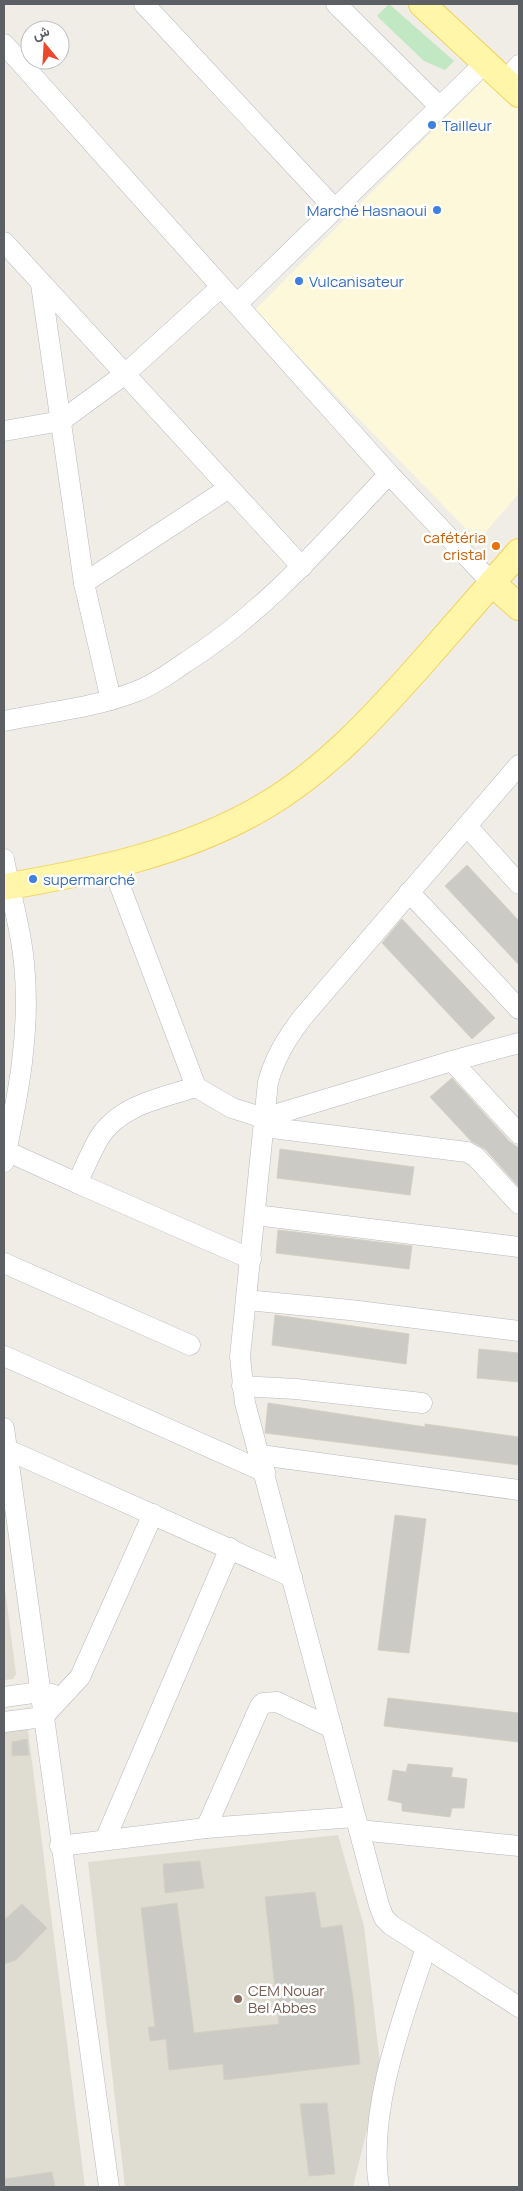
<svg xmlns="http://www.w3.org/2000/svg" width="523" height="2191" font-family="Manrope,Vazirmatn,sans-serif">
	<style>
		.commercial { fill: #fef8da }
		.education { fill: #dfddd2 }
		.green { fill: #c1e7c3 }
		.building { fill: #cccac4; stroke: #d4d0c3 }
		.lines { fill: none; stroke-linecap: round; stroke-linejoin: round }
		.minor-casing { stroke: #b7babf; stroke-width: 21 }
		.major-casing { stroke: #f4d259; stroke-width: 28 }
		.minor { stroke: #fff; stroke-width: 20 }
		.major { stroke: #fff6aa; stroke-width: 26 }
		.shop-dot { fill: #3f7fe0; stroke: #fff; stroke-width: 2 }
		.food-dot { fill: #e8710a; stroke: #fff; stroke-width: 2 }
		.education-dot { fill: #8d6e63; stroke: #fff; stroke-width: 2 }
		.labels { text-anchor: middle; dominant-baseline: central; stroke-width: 5; stroke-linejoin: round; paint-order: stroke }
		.shop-label { font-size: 15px; fill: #366cbe; stroke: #fff; text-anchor: start }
		.food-label { font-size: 15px; fill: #c56008; stroke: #fff; text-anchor: end }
		.education-label { font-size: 15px; fill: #785e54; stroke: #fff; text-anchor: start }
	</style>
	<rect width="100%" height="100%" fill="#efede5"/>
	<polygon class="commercial" points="486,77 519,109 519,493 478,541 254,311"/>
	<g class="education">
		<polygon points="4,1581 16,1674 13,1679 4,1680"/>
		<polygon points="4,1726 18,1726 28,1730 85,2187 4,2187"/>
		<polygon points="338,1835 364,1926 381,2072 353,2187 125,2187 88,1862"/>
	</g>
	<polygon class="green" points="389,4 454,61 445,70 424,61 377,16"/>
	<g class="building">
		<polygon points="467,865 519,921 519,965 445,886"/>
		<polygon points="402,919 495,1018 472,1039 382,943"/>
		<polygon points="452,1078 510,1142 519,1148 519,1187 485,1149 471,1141 430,1097"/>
		<polygon points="280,1149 414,1167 410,1195 277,1178"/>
		<polygon points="278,1230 412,1246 409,1269 276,1253"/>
		<polygon points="275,1315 409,1334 406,1364 272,1345"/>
		<polygon points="479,1349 519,1353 519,1382 477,1378"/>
		<polygon points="268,1403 425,1427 425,1424 519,1437 519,1465 265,1433"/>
		<polygon points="395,1515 426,1519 409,1653 378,1650"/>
		<polygon points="388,1698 519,1713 518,1742 384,1726"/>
		<polygon points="27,1739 29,1755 12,1756 12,1742"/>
		<polygon points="408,1764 453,1768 451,1777 467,1779 464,1808 452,1808 450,1817 402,1811 402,1803 388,1800 393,1770 406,1772"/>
		<polygon points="200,1861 204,1888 165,1893 163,1864"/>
		<polygon points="315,1892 321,1928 342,1925 353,1997 360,2064 224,2080 223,2064 169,2070 166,2039 150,2041 148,2027 155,2027 141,1908 177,1903 194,2033 279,2024 265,1897"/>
		<polygon points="22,1904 47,1928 16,1960 4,1964 4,1920"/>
		<polygon points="327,2103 335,2174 309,2176 300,2104"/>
		<polygon points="52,2172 55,2187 5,2187 4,2179"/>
	</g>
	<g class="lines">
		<g class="minor-casing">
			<g id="minor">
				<polyline points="144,4 335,209"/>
				<polyline points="336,4 440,107"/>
				<polyline points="4,44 389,474 492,583"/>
				<polyline points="506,81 519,65"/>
				<polyline points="4,242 302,567"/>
				<polyline points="41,284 84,583 111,700"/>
				<polyline points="237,304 485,63"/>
				<polyline points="4,431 61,421 125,374 221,287"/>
				<polyline points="84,583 229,488"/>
				<path d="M4 721C48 712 95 708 137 691 154 685 171 672 186 662 265 612 325 542 389 474"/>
				<path d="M519 765 302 1018C287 1038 275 1057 268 1082L240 1357 245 1403 379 1905 384 1918 391 1925 519 2007"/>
				<polyline points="467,826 519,884"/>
				<path d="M4 859C10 893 21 928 24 963 31 1031 18 1096 4 1162"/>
				<polyline points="112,865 196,1087 232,1108 264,1118 452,1061 519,1043"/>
				<polyline points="409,892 519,1009"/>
				<polyline points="452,1061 519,1134"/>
				<path d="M196 1087C161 1098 120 1105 99 1138 91 1152 84 1169 77 1183L251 1259"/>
				<polyline points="264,1127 467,1152 476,1157 519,1204"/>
				<polyline points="6,1151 77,1183"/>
				<polyline points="255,1215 519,1247"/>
				<polyline points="4,1263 190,1345"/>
				<polyline points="247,1300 350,1310 519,1331"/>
				<polyline points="4,1356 265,1472"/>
				<polyline points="242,1386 296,1389 422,1403"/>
				<polyline points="4,1428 109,2187"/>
				<polyline points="6,1449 292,1577"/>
				<polyline points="260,1455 519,1490"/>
				<polyline points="4,1697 40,1692 52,1694"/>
				<polyline points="4,1722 43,1717 80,1677 153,1514"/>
				<polyline points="206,1828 260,1706 263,1703 277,1702 332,1728"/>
				<polyline points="359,1830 519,1846"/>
				<polyline points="105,1840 230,1548"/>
				<polyline points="60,1846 206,1828 355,1817"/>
				<path d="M379 2187C367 2111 402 2020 426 1948"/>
			</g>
		</g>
		<g class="major-casing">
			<g id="major">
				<polyline points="422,4 519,94"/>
				<polyline points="492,583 519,607"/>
				<path d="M4 887C92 872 185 853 263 807 325 771 374 717 422 663 454 626 487 589 519 552"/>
			</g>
		</g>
		<use href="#minor" class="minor"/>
		<use href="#major" class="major"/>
	</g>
	<g class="shop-dot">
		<circle cx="432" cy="125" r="5"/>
		<circle cx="437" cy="210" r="5"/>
		<circle cx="299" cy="281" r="5"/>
		<circle cx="33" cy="879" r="5"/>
	</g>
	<circle class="food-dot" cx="496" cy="546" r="5"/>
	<circle class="education-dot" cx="238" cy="1999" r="5"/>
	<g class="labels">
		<g class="shop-label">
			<text x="442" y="125">Tailleur</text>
			<text x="427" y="210" text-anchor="end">Marché Hasnaoui</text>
			<text x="309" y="281">Vulcanisateur</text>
			<text x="43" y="879">supermarché</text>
		</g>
		<g class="food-label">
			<text x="486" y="537">cafétéria<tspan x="486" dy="17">cristal</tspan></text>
		</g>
		<g class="education-label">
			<text x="248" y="1990">CEM Nouar<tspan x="248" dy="17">Bel Abbes</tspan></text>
		</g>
	</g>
	<rect width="523" height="2191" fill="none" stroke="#5c6065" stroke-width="10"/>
	<g transform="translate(45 45) rotate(342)"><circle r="24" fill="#ffffff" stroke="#bebfc1"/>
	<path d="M0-4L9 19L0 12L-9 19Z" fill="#ec482d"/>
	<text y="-8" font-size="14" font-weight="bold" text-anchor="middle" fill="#5c6065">ش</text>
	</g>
</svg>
